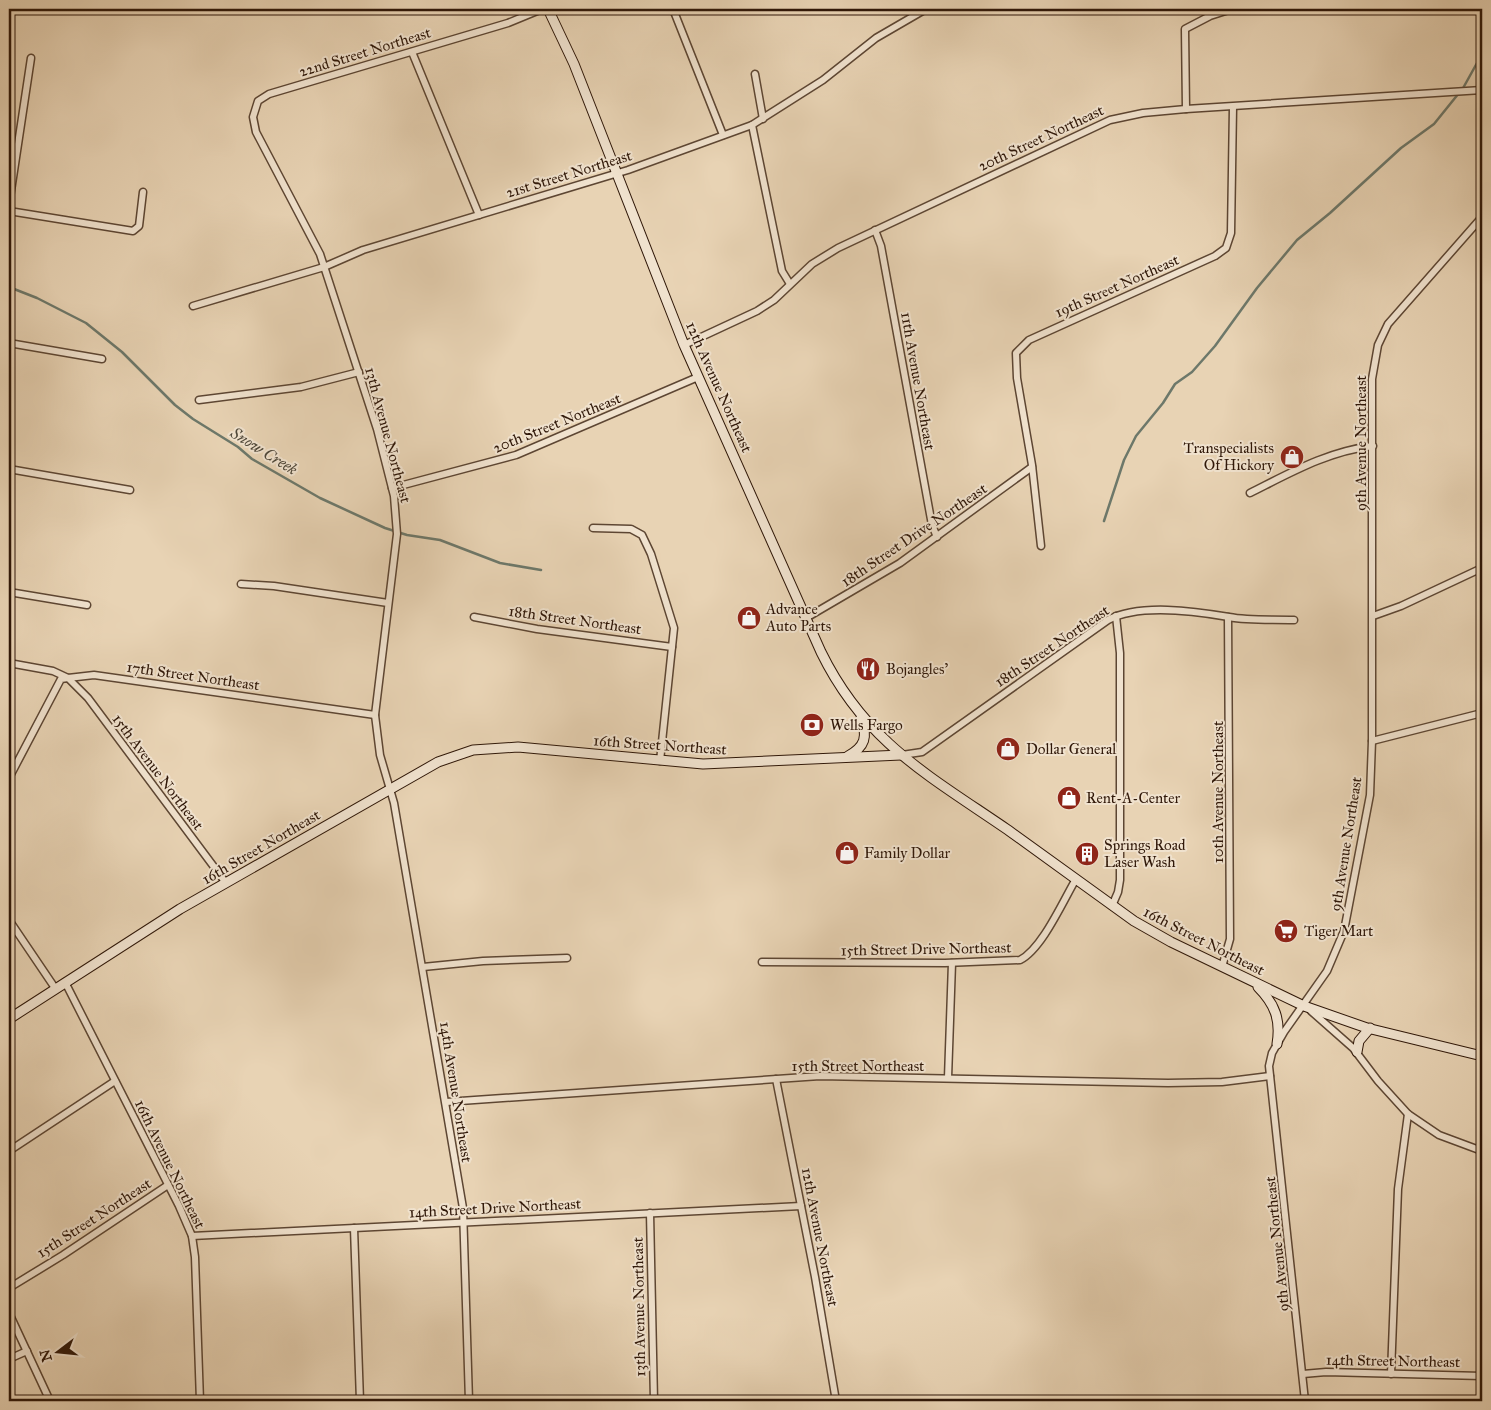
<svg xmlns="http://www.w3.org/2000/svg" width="1491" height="1410" font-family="'IM FELL Great Primer',serif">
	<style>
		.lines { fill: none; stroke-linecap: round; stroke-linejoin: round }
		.stream { stroke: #6d786a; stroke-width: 2.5 }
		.street-casing { stroke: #5d4633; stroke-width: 9 }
		.secondary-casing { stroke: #2f1708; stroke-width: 11 }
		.street { stroke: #f0e2ce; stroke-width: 6 }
		.secondary { stroke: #f0e2ce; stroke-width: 9 }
		.labels { text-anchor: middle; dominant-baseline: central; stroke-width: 4; stroke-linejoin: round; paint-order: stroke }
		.street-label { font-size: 15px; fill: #2f1708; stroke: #f0e2ce }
		.poi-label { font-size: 15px; fill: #2f1708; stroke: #f0e2ce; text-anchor: start }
		.water-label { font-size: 16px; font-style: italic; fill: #4e4739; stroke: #f0e2ce }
	</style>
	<rect width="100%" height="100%" fill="#e8d3b4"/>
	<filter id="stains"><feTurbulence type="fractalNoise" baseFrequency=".004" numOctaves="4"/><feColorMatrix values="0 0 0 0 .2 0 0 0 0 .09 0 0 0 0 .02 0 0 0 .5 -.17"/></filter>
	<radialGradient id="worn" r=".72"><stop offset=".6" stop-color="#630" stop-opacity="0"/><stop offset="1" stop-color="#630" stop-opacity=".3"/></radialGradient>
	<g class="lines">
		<g class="stream">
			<polyline points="1462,90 1482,54"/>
			<polyline points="9,287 37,298 86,323 122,352 175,405 193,419 238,447 252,459 320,498 385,528 407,535 440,540 500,563 541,570"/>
			<polyline points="1104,521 1124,460 1136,436 1163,403 1175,384 1192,372 1215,346 1257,288 1297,240 1330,213 1401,148 1434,124 1459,93"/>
		</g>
		<g class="street-casing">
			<g id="street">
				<polyline points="673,9 723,135"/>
				<polyline points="412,52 479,215"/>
				<polyline points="755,74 763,119"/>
				<polyline points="1186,109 1185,29 1210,16 1232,9"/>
				<polyline points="752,125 782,271 790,284"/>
				<polyline points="9,204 31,58"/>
				<polyline points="9,211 133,231 139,226 143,192"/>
				<polyline points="875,230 881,246 932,525 937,537"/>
				<polyline points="193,306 324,267 363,250 628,170 752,125 823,80 876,38 926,9"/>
				<polyline points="9,343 102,359"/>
				<polyline points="684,345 757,311 774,300 812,264 838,248 1110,120 1143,113 1186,109 1482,90"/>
				<polyline points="199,400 301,387 359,372"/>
				<polyline points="9,469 130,490"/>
				<polyline points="392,488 516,455 698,377"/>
				<path d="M1250 493C1290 473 1328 451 1373 446"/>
				<polyline points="593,528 631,529 642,535 651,554 674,628 660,761"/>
				<polyline points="1041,546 1032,465 1017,378 1016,353 1029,340 1215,256 1226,248 1231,233 1233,107"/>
				<polyline points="241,584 274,586 388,603"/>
				<polyline points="9,592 87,605"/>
				<polyline points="1373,616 1401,606 1482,568"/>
				<polyline points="474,617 537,629 672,647"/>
				<polyline points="806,618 900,563 1032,467"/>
				<polyline points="9,663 53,671 68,678 94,675 375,715"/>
				<polyline points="1372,741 1482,713"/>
				<path d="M902 755 922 752 1108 620C1139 603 1195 611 1229 617 1250 621 1273 619 1294 620"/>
				<polyline points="9,778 61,679 68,678 88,698 226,883"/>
				<polyline points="1112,906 1118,892 1120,880 1120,653 1116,616"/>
				<polyline points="9,920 55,988"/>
				<path d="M762 962 945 963 1020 960C1042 949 1063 901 1076 879"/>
				<polyline points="423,967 483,961 567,958"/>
				<polyline points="1222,967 1230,939 1228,617"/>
				<polyline points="65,982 179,1206 192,1236 195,1257 200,1401"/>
				<polyline points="1311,1011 1353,1048 1378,1081 1408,1114 1439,1135 1482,1151"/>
				<polyline points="948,1078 952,963"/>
				<polyline points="776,1079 815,1277 836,1401"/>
				<polyline points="446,1102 820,1076 1168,1083 1222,1082 1270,1076"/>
				<polyline points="9,1151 115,1081"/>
				<polyline points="650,1213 654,1401"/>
				<polyline points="354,1228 360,1401"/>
				<polyline points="192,1236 801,1206"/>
				<polyline points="9,1288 63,1255 168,1185"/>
				<polyline points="9,1313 50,1401"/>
				<polyline points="9,1359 27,1351"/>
				<polyline points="1303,1374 1326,1372 1482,1376"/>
				<polyline points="1391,1374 1398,1189 1408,1114"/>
				<polyline points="469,1401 463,1208 394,803 380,755 375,715 397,534 394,496 377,429 320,254 256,132 253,117 258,101 269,94 508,23 542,9"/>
				<polyline points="1305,1401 1269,1066 1272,1053 1284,1032 1327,971 1344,931 1370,795 1372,741 1372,379 1378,345 1388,324 1482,217"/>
			</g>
		</g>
		<g class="secondary-casing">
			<g id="secondary">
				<path d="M548 9 574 64 684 345 821 652C865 742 928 775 1008 830 1050 860 1092 891 1134 921L1171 942 1304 1006 1367 1028 1482 1056"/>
				<path d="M848 756C865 747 868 737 861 718"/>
				<path d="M1258 987C1275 1004 1281 1020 1277 1044"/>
				<polyline points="9,1019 180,909 438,762 473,750 518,747 703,764 901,755"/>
				<polyline points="1357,1052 1359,1041 1370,1028"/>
			</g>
		</g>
		<use href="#street" class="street"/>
		<use href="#secondary" class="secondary"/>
	</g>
	<defs>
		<g id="shop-disc" transform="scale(1.25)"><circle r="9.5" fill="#8f2418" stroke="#f0e2ce"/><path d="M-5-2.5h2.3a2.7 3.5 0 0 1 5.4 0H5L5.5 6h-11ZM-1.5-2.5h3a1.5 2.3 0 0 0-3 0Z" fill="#fff"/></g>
		<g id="restaurant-disc" transform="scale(1.25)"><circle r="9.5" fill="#8f2418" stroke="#f0e2ce"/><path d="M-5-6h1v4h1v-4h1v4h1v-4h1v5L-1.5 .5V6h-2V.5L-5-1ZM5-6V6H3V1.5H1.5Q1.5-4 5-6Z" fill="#fff"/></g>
		<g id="bank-disc" transform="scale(1.25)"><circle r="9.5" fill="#8f2418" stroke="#f0e2ce"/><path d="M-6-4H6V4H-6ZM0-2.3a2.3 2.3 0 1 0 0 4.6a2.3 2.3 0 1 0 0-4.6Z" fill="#fff"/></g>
		<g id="building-disc" transform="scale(1.25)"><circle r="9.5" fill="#8f2418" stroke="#f0e2ce"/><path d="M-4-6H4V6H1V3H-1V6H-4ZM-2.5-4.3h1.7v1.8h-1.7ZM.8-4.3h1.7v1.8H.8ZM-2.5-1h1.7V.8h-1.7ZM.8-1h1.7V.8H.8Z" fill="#fff"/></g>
		<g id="supermarket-disc" transform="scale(1.25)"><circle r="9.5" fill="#8f2418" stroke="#f0e2ce"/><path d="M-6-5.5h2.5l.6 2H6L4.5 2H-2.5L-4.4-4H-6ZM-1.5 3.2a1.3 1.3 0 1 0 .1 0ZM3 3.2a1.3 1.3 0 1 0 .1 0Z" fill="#fff"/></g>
	</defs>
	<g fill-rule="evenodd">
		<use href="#shop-disc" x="1292" y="457"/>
		<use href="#shop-disc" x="749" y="618"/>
		<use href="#restaurant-disc" x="868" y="669"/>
		<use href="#bank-disc" x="812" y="725"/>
		<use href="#shop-disc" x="1008" y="749"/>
		<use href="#shop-disc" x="1069" y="798"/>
		<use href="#shop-disc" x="847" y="853"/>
		<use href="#building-disc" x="1087" y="854"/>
		<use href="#supermarket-disc" x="1286" y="931"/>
	</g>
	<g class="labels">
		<g class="street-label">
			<text transform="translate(365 52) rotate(-17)">22nd Street Northeast</text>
			<text transform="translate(1041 138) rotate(-25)">20th Street Northeast</text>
			<text transform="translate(569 174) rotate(-17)">21st Street Northeast</text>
			<text transform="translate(1117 286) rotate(-24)">19th Street Northeast</text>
			<text transform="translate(918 381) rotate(80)">11th Avenue Northeast</text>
			<text transform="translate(719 387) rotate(66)">12th Avenue Northeast</text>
			<text transform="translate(557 423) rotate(-22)">20th Street Northeast</text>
			<text transform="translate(388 435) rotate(75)">13th Avenue Northeast</text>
			<text transform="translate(1361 443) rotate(-90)">9th Avenue Northeast</text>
			<text transform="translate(914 535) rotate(-34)">18th Street Drive Northeast</text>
			<text transform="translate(575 620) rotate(8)">18th Street Northeast</text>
			<text transform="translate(1052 646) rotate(-34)">18th Street Northeast</text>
			<text transform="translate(193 676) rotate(8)">17th Street Northeast</text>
			<text transform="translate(660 745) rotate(4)">16th Street Northeast</text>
			<text transform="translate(158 772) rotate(53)">15th Avenue Northeast</text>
			<text transform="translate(1218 792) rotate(-90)">10th Avenue Northeast</text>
			<text transform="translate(1346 844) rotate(-81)">9th Avenue Northeast</text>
			<text transform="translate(261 847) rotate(-30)">16th Street Northeast</text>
			<text transform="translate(1204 941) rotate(27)">16th Street Northeast</text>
			<text transform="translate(926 949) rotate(-1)">15th Street Drive Northeast</text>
			<text x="858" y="1066">15th Street Northeast</text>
			<text transform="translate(456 1092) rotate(81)">14th Avenue Northeast</text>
			<text transform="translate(170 1164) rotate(64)">16th Avenue Northeast</text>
			<text transform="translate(495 1208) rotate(-3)">14th Street Drive Northeast</text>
			<text transform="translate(94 1218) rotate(-33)">15th Street Northeast</text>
			<text transform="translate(820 1237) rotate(79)">12th Avenue Northeast</text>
			<text transform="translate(1277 1244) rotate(-96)">9th Avenue Northeast</text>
			<text transform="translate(639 1307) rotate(-91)">13th Avenue Northeast</text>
			<text transform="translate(1393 1361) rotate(1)">14th Street Northeast</text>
		</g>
		<g class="poi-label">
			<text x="1274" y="448" text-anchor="end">Transpecialists<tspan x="1274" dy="17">Of Hickory</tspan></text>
			<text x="766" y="609">Advance<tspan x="766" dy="17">Auto Parts</tspan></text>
			<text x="886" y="669">Bojangles'</text>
			<text x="830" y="725">Wells Fargo</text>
			<text x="1026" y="749">Dollar General</text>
			<text x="1086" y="798">Rent-A-Center</text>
			<text x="1104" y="845">Springs Road<tspan x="1104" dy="17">Laser Wash</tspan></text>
			<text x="864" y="853">Family Dollar</text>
			<text x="1304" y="931">Tiger Mart</text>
		</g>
		<g class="water-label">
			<text transform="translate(264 451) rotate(32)">Snow Creek</text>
		</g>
	</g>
	<rect width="1491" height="1410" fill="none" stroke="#e8d3b4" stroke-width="30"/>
	<rect x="10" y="10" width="1471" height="1390" fill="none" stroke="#2f1708" stroke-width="2.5"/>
	<rect x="15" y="15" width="1461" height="1380" fill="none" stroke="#2f1708"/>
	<g transform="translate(58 1352) rotate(254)" stroke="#f0e2ce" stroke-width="4" paint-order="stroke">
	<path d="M0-4L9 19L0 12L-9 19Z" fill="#2f1708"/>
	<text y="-8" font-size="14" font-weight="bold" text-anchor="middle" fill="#2f1708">N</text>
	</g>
	<rect width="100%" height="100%" filter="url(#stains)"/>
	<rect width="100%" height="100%" fill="url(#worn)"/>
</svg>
